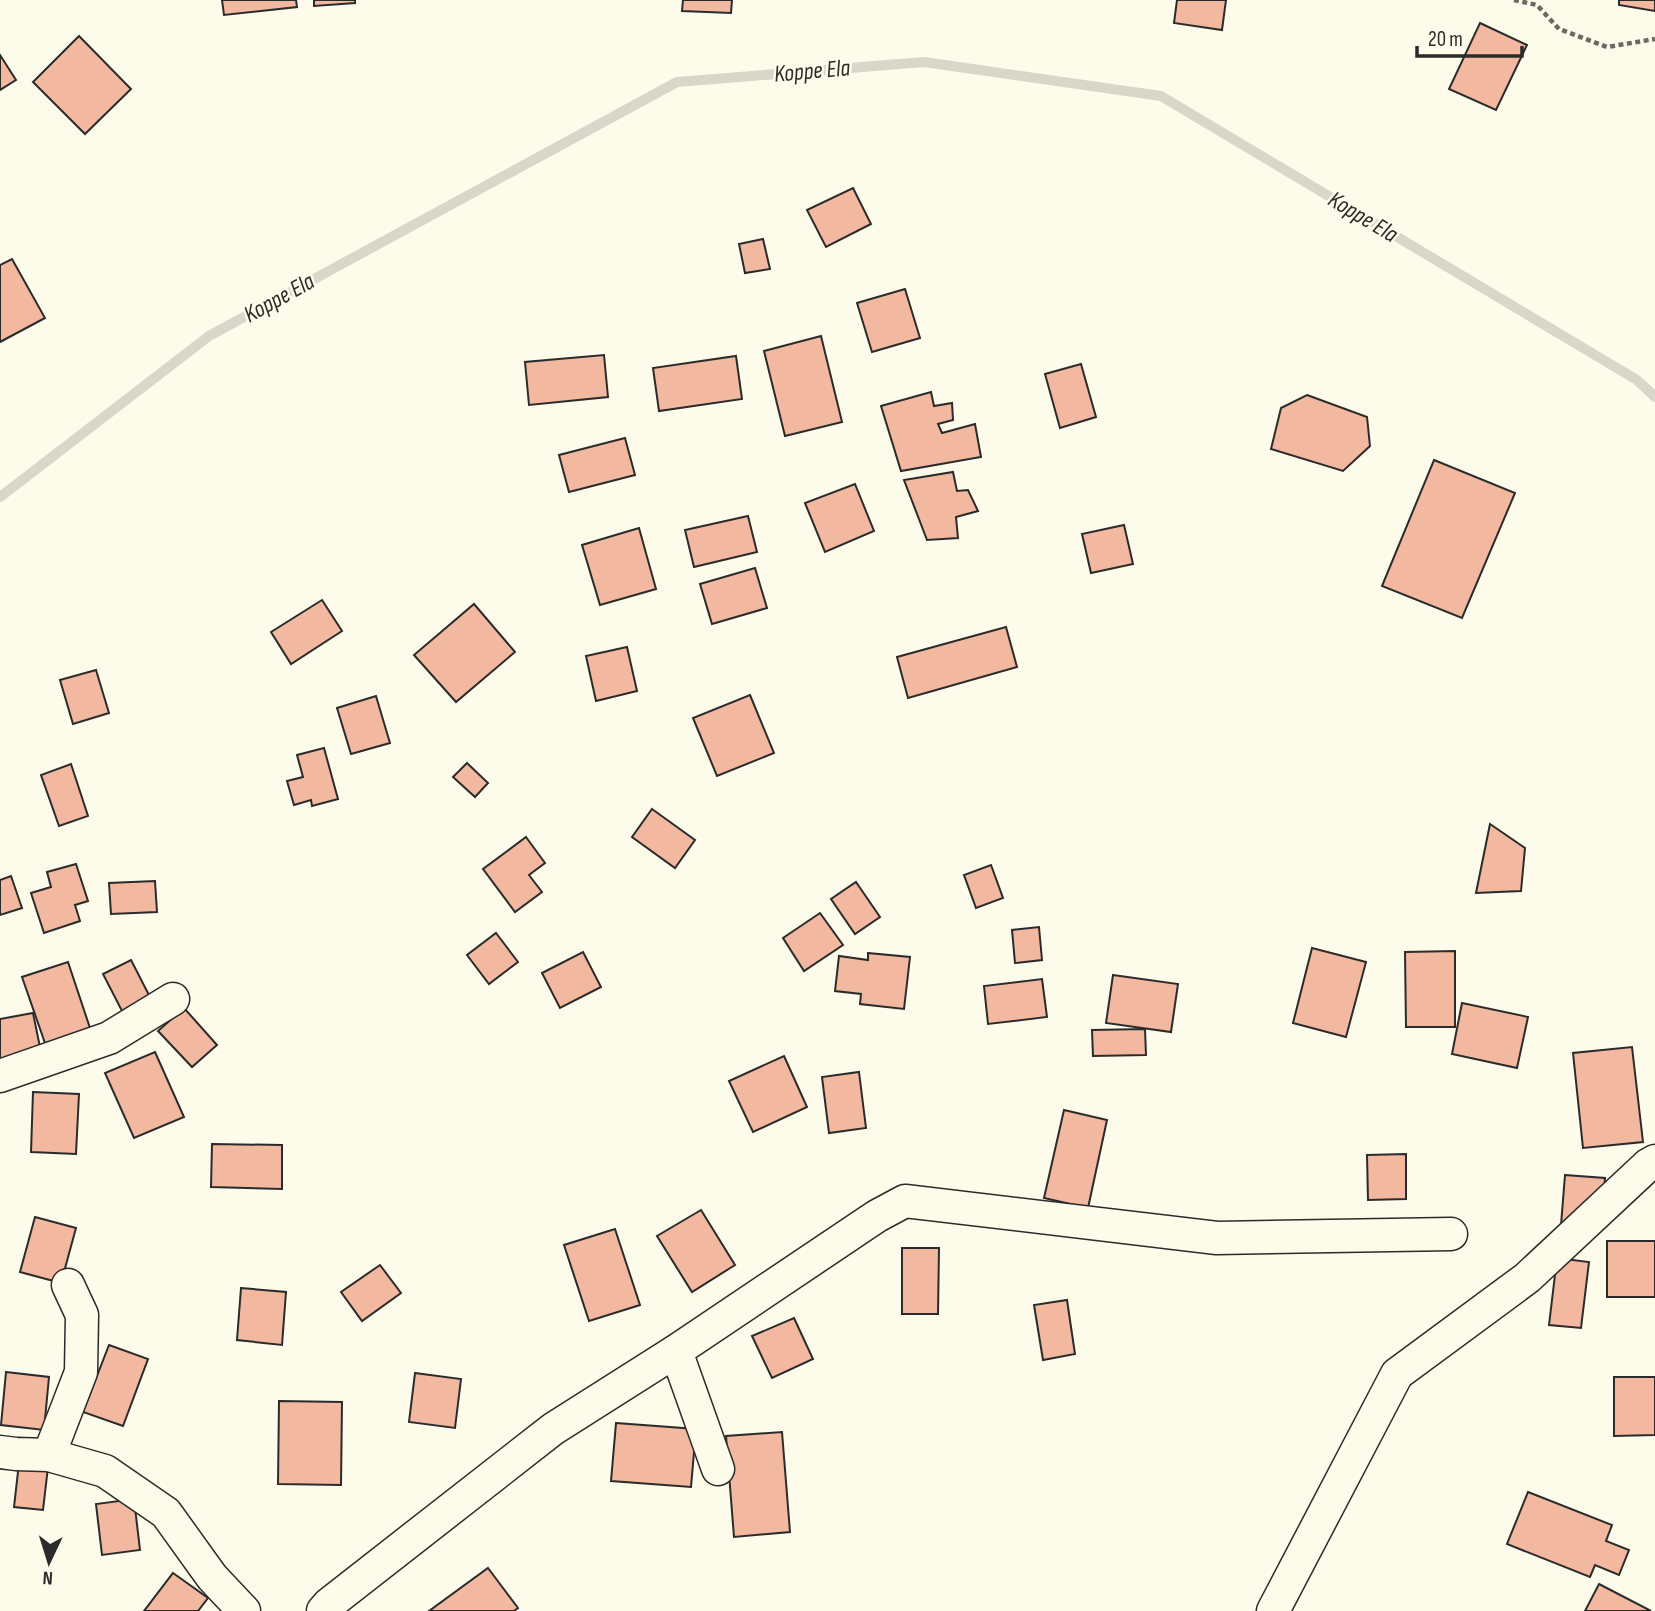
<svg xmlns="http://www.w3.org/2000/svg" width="1655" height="1611" font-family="'Sofia Sans Condensed',sans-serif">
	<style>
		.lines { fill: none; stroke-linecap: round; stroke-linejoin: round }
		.stream { stroke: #d8d7c9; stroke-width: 10 }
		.building { fill: #f2b8a0; stroke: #2b2b2b; stroke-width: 2 }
		.street-casing { stroke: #2b2b2b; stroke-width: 35 }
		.path { stroke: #6a6964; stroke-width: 4.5; stroke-dasharray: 5 3.5; stroke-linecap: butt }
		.street { stroke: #fdfbea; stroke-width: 32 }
		.labels { text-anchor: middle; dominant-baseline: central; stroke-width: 5; stroke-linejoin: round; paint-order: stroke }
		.water-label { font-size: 24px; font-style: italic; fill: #2b2b2b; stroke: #fdfbea }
	</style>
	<rect width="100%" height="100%" fill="#fdfbea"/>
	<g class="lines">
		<polyline class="stream" points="0,497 209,336 677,82 924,62 1161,96 1637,380 1655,397"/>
	</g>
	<g class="building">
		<polygon points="222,0 296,0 297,7 224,15"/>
		<polygon points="314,0 355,0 355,3 314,6"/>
		<polygon points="683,0 732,0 731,13 682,11"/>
		<polygon points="1177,0 1226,0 1222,30 1174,23"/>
		<polygon points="1619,0 1655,0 1655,11 1619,5"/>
		<polygon points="1480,23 1527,45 1496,110 1449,89"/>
		<polygon points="79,36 131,89 85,134 33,82"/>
		<polygon points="0,55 16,80 0,90"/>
		<polygon points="853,188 871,224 826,247 807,210"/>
		<polygon points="763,239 770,269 745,273 739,244"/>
		<polygon points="12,259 45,318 0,342 0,265"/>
		<polygon points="905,289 920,338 872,352 857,303"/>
		<polygon points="821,336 842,422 785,436 764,351"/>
		<polygon points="604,355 608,397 529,405 525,362"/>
		<polygon points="736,356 742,399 659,411 653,368"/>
		<polygon points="1081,364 1096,417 1060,428 1045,374"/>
		<polygon points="931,392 934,406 952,403 953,420 938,424 942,433 975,424 981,457 901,471 881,406"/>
		<polygon points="1307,395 1367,417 1370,446 1343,471 1271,449 1281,408"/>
		<polygon points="625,438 635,475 569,492 559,455"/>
		<polygon points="1434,460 1515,493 1462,618 1382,586"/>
		<polygon points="953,472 957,491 968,490 978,511 956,517 958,538 927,540 904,480"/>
		<polygon points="855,484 874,531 825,552 805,503"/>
		<polygon points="748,516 757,552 694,567 685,530"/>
		<polygon points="1124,525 1133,564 1091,573 1082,534"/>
		<polygon points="639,528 656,589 600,605 582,545"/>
		<polygon points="755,568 767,608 712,624 700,584"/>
		<polygon points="322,600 342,631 291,664 271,632"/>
		<polygon points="474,604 515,652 456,702 414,655"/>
		<polygon points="1006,627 1017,667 908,698 897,657"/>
		<polygon points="627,647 637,691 596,701 586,656"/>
		<polygon points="96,670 109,713 73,724 60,680"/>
		<polygon points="750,695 774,753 717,776 693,718"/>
		<polygon points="376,696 390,743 351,754 337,708"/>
		<polygon points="324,748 338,799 312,806 311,800 294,805 287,781 303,777 297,755"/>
		<polygon points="467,763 488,783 475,797 453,777"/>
		<polygon points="71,764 88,816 59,826 41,775"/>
		<polygon points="652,809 695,840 675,868 632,837"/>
		<polygon points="1490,824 1525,848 1521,891 1476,893"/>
		<polygon points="526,837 545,863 529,875 542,892 515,912 483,869"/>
		<polygon points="76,864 88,901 75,905 80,921 44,933 31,893 51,887 47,872"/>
		<polygon points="991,865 1003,898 976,908 964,875"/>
		<polygon points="11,876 22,908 0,915 0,880"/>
		<polygon points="155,881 157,912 111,914 109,883"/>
		<polygon points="856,882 880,917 855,934 831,899"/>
		<polygon points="820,913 843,945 804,971 783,938"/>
		<polygon points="1039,927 1042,960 1015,963 1012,930"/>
		<polygon points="496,933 518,962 489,984 467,955"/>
		<polygon points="1312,948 1366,962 1346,1037 1293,1023"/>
		<polygon points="1455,951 1455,1027 1406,1027 1405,952"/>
		<polygon points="583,952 601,987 560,1008 542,973"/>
		<polygon points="868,953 910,957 904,1009 860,1004 861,994 835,991 839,956 868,960"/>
		<polygon points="131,960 150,997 122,1011 103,974"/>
		<polygon points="68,962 91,1031 46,1046 22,977"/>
		<polygon points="1113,975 1178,984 1171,1032 1106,1023"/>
		<polygon points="1042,979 1047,1017 988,1024 984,986"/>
		<polygon points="1462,1003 1528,1017 1517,1068 1452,1054"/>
		<polygon points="184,1008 217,1045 192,1067 158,1031"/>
		<polygon points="33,1013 42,1057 0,1064 0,1019"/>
		<polygon points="1145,1029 1146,1055 1093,1056 1092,1030"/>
		<polygon points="1632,1047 1643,1142 1583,1148 1573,1053"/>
		<polygon points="155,1052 184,1117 134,1138 105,1073"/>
		<polygon points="784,1056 807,1107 753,1132 729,1081"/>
		<polygon points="859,1072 866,1128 829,1133 822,1077"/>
		<polygon points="33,1092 79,1094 76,1154 31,1152"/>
		<polygon points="1064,1110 1107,1120 1088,1208 1044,1198"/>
		<polygon points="212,1144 282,1145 282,1189 211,1187"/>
		<polygon points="1406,1154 1406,1199 1368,1200 1367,1155"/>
		<polygon points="1565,1175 1605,1178 1602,1227 1561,1225"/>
		<polygon points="701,1210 735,1265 692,1292 657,1236"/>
		<polygon points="35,1217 76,1228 61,1283 20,1272"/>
		<polygon points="615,1229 640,1305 589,1321 564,1245"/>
		<rect x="1607" y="1241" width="48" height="56"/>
		<polygon points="902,1248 939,1248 938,1314 902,1314"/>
		<polygon points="1557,1258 1589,1262 1581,1328 1549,1325"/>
		<polygon points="380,1265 401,1293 362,1321 341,1292"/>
		<polygon points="241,1288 286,1292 282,1345 237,1340"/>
		<polygon points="1067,1300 1075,1354 1043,1360 1034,1305"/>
		<polygon points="794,1318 813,1359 772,1378 752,1336"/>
		<polygon points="109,1345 148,1359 123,1426 83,1412"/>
		<polygon points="6,1372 49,1377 44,1430 1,1425"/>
		<polygon points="415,1373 461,1379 455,1428 409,1422"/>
		<polygon points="1614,1377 1655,1377 1655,1435 1614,1436"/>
		<polygon points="279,1401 342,1402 341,1485 278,1484"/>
		<polygon points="616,1423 696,1429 691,1487 611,1481"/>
		<polygon points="782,1432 790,1532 734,1537 726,1436"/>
		<polygon points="19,1463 48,1467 43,1510 14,1507"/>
		<polygon points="1528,1492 1612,1525 1606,1541 1629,1550 1619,1575 1595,1565 1590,1577 1507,1544"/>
		<polygon points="134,1499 140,1550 102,1555 96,1504"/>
		<polygon points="488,1568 518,1608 514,1611 429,1611"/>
		<polygon points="173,1573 208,1598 198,1611 144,1611"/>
		<polygon points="1599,1584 1651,1611 1585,1611"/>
	</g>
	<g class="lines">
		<g class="street-casing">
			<g id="street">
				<polyline points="0,1076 109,1038 173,999"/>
				<polyline points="676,1351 877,1216 905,1201 1217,1238 1451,1234"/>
				<polyline points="0,1452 16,1454 49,1455 81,1372 82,1315 68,1285"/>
				<polyline points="49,1455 105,1471 166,1513 212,1577 244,1611"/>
				<polyline points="323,1611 329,1604 553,1429 676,1351 718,1469"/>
				<polyline points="1273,1611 1397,1374 1527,1278 1648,1165 1655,1161"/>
			</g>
		</g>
		<polyline class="path" points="1514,0 1537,5 1559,29 1607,47 1655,39"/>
		<use href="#street" class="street"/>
	</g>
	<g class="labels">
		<g class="water-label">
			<text transform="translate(812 71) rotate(-5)">Koppe Ela</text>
			<text transform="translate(1363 217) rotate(31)">Koppe Ela</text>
			<text transform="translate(279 298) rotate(-29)">Koppe Ela</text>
		</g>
	</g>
	<g transform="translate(49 1562) rotate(184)" stroke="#fdfbea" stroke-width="5" paint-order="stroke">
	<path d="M0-5L12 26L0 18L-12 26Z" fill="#2b2b2b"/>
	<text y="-10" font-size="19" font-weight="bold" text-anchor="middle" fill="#2b2b2b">N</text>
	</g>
	<path d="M1417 46v10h105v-10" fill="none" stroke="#2b2b2b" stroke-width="3.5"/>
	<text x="1428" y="46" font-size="21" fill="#2b2b2b" stroke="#fdfbea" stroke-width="5" paint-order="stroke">20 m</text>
</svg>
